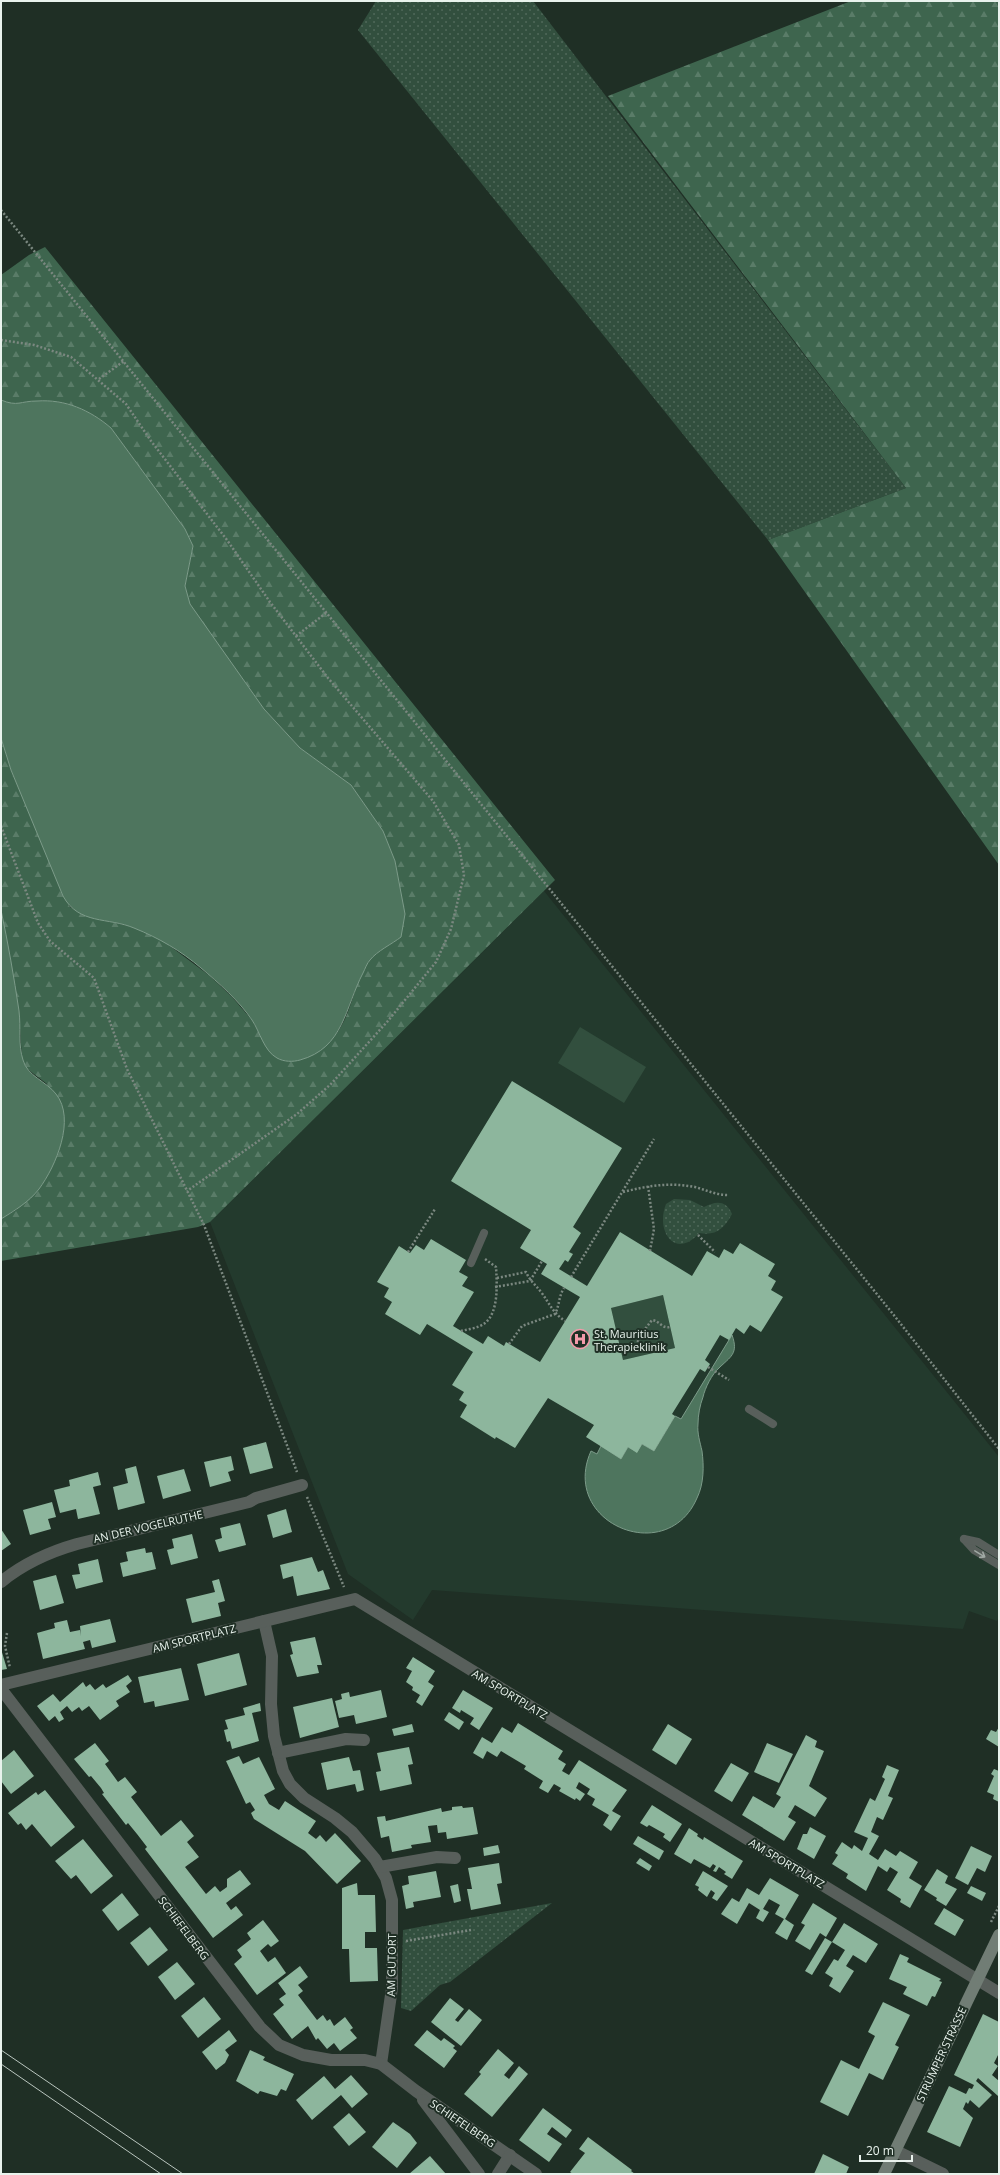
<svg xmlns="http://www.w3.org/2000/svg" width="1000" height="2175" font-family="'Open Sans',sans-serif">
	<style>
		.built { fill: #233a2d }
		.grass { fill: url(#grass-dots) }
		.forest { fill: url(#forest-firs) }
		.garden { fill: #324f3e }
		.water { fill: #4e755e; stroke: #7c9b89 }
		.building { fill: #8db69d; fill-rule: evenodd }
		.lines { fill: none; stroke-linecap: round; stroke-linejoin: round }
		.path { stroke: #7b8880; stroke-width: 2.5; stroke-dasharray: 2 2; stroke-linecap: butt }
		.lane { stroke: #585f5b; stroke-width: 8 }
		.street { stroke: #585f5b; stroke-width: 12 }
		.secondary { stroke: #717d75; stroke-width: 12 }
		.tram { stroke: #b9c5be; stroke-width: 1 }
		.oneway { stroke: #a0a9a4 }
		.labels { text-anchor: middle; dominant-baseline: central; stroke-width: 4; stroke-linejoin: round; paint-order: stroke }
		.poi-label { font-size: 11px; fill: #e9f3ed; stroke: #1f2f25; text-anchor: start }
		.street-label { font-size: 11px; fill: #e9f3ed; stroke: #1f2f25 }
	</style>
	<defs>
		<pattern id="grass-dots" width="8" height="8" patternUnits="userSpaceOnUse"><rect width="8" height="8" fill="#324f3e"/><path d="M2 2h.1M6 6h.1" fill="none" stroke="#50695a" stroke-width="1.8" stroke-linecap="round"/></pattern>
		<pattern id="forest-firs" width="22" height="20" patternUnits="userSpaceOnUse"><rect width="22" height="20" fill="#3e654e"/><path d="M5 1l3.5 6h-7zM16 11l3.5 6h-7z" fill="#5a7c68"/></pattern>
	</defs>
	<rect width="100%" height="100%" fill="#1f2f25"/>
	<polygon class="built" points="544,891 999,1457 999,1617 997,1621 969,1611 963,1629 432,1590 413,1620 348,1574 210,1222"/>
	<g class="grass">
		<polygon points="376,1 533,1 906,488 768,540 358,30"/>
		<path d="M674 1199 690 1200 704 1207C716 1201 726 1200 732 1214 724 1229 716 1236 699 1233 676 1260 655 1232 666 1204Z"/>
		<polygon points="552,1903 450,1982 440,1985 411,2011 401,2008 403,1930"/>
	</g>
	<g class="forest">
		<polygon points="851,1 999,1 999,865 768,540 906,488 608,96"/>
		<path d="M45 247 555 880 210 1222 198 1227 1 1261V1219L16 1210 39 1189 57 1155 64 1131 47 1084 26 1068 22 1059 19 1013 1 910V738L11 770 70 907 90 917 133 927 162 940 210 976 232 997 252 1020 266 1046 300 1060C337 1042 343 1029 355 991 359 981 363 969 369 960 376 951 392 944 401 937L399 884 395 861 383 831 351 785 300 748 264 709 189 604 185 586 193 546 185 529 111 428C90 410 65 399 37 401 20 401 18 407 1 400V275L29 255Z"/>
	</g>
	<g class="garden">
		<polygon points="580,1027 646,1067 624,1103 558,1063"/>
		<polygon points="663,1295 675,1348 623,1360 611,1308"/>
	</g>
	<g class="water">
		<path d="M1 400C18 407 20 401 37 401 65 399 90 410 111 428L185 529 193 546 185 586 190 604 264 709 300 748 351 785 383 831 395 861 405 914 401 937C392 944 377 951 370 960 367 963 365 969 363 973 345 1007 344 1048 300 1060 293 1062 284 1062 277 1058 264 1051 260 1032 252 1020 239 1001 219 983 201 968 181 951 159 938 134 928 108 917 79 925 63 896L11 770 1 738Z"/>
		<path d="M1 910C8 943 14 977 19 1011 21 1027 18 1045 23 1060 27 1076 46 1081 56 1094 76 1119 56 1166 39 1189 29 1202 14 1211 1 1219Z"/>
		<path d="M732 1335C739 1354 730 1357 719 1368 712 1374 705 1388 703 1397 700 1405 698 1415 698 1424 697 1433 700 1442 702 1451 704 1466 704 1484 697 1498 667 1568 559 1523 591 1451L597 1454 601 1446 621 1459 628 1447 637 1452 642 1444 654 1451 675 1416 681 1419Z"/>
	</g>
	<g class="building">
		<path d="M512 1081 622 1148 573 1227 581 1233 569 1252 573 1254 568 1262 565 1260 559 1269 587 1286 620 1232 692 1276 707 1251 719 1258 724 1249 733 1254 740 1243 775 1264 768 1276 776 1281 771 1290 783 1297 761 1332 750 1325 744 1334 736 1328 729 1340 720 1335 705 1360 710 1364 705 1372 700 1369 672 1414 675 1416 654 1451 642 1444 637 1453 628 1447 621 1459 586 1437 594 1425 548 1398 515 1448 496 1437 495 1439 460 1417 467 1405 459 1400 464 1392 452 1385 473 1352 427 1324 420 1335 385 1314 392 1302 384 1297 389 1288 377 1282 399 1246 410 1253 416 1245 424 1250 431 1239 466 1260 459 1272 468 1277 462 1286 474 1292 453 1326 483 1344 488 1336 504 1346 506 1342 540 1362 580 1297 541 1274 547 1264 520 1248 531 1230 451 1181ZM663 1295 675 1348 623 1360 611 1308Z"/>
		<polygon points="266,1442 273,1468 250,1474 243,1448"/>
		<polygon points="231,1456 234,1470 228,1472 231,1481 210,1487 204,1462"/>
		<polygon points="136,1466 145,1503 118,1510 113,1487 128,1483 125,1469"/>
		<polygon points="184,1469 191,1491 163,1499 157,1476"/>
		<polygon points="98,1472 101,1485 93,1487 100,1514 78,1519 76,1509 60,1513 54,1490 70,1486 69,1480"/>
		<polygon points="52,1502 56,1517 48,1519 51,1529 30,1535 23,1510"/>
		<polygon points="286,1509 292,1532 273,1538 267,1515"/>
		<polygon points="240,1523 246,1545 219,1552 215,1540 222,1538 220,1528"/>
		<polygon points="1,1529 11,1544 1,1551"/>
		<polygon points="192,1534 198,1558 171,1565 167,1550 174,1548 172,1539"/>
		<polygon points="145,1548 146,1553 152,1552 156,1569 123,1577 120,1563 128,1561 126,1552"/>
		<polygon points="312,1557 318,1572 323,1570 330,1589 297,1596 293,1576 283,1579 280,1565"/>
		<polygon points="98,1559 103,1582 76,1589 72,1575 80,1574 78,1564"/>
		<polygon points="56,1575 64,1603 40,1610 33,1581"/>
		<polygon points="219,1579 225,1601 218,1603 221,1616 192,1623 186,1599 215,1592 212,1581"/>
		<polygon points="110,1619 116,1642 92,1648 90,1640 83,1642 85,1649 43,1659 37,1633 55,1628 54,1623 67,1620 70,1632 80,1630 81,1636 80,1626"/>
		<polygon points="315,1637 322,1665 317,1665 319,1673 297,1677 290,1655 293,1654 290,1642"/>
		<polygon points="1,1649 7,1669 1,1670"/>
		<polygon points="239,1653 247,1685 205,1696 197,1664"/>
		<polygon points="413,1657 435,1671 428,1682 434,1686 422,1706 416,1702 420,1695 412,1690 413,1687 406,1682 412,1671 406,1668"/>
		<polygon points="181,1668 189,1700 155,1707 154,1701 144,1703 138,1677"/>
		<polygon points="128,1675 132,1681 126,1686 130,1692 116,1701 119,1706 100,1720 89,1706 82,1711 79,1707 72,1712 67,1706 60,1712 64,1719 59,1722 55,1716 49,1721 37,1706 53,1694 60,1702 83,1682 86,1687 90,1684 95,1690 103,1684 106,1688"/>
		<polygon points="381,1690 387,1717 356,1724 354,1715 339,1718 335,1701 342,1699 341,1694 349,1692 350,1697"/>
		<polygon points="463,1690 493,1708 479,1730 470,1724 474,1718 461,1710 460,1713 452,1708"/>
		<polygon points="332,1698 339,1727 300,1738 293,1707"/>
		<polygon points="260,1703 261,1711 252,1713 259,1741 232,1749 230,1741 227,1742 224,1730 228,1729 225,1720 245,1715 243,1708"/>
		<polygon points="449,1712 464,1722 459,1730 444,1720"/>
		<polygon points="518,1723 563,1751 558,1759 566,1764 562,1771 569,1775 579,1760 627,1790 612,1811 621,1816 611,1831 603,1825 609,1815 592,1805 595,1799 587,1794 590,1789 579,1782 576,1788 585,1794 580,1801 576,1798 575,1800 559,1791 561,1788 554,1784 548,1793 539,1788 543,1781 524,1769 526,1766 501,1751 497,1757 487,1751 483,1759 473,1753 482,1737 492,1743 502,1727 512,1733"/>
		<polygon points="412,1724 414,1732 394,1736 392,1729"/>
		<polygon points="668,1724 692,1739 676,1765 652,1750"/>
		<polygon points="999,1727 999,1747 986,1739 991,1730 996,1732"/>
		<polygon points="806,1735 817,1741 815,1747 824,1751 809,1786 827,1798 815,1817 795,1805 788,1817 796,1822 784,1841 742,1815 753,1796 774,1808 781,1797 776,1794"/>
		<polygon points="95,1743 109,1761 105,1764 118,1782 125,1777 137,1792 131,1797 161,1836 181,1820 194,1836 187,1842 199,1857 185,1867 206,1894 215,1886 220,1892 227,1887 227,1879 240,1870 251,1884 226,1903 231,1910 236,1906 243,1915 213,1938 145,1849 147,1847 137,1834 128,1823 126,1825 102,1794 104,1793 101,1788 91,1776 89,1777 74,1759"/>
		<polygon points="767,1743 793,1754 779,1783 754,1772"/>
		<polygon points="409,1747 413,1764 408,1765 412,1784 380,1791 376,1772 381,1771 377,1753"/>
		<polygon points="14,1750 34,1776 11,1794 1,1781 1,1761"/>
		<polygon points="239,1756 243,1764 259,1757 275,1789 264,1795 269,1804 279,1810 285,1801 316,1821 308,1833 316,1839 320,1835 326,1842 335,1833 361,1861 337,1884 305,1851 254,1819 251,1813 255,1810 250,1802 246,1804 226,1761"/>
		<polygon points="349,1757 353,1771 360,1770 364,1790 357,1792 355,1784 327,1790 321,1763"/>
		<polygon points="731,1763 749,1773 732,1802 714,1791"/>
		<polygon points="887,1765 899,1770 888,1796 893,1798 883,1820 877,1817 871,1832 879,1836 869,1854 878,1860 885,1849 896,1856 900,1851 918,1862 909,1878 922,1886 910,1908 900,1902 901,1899 887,1890 898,1872 890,1867 887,1872 878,1866 866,1891 846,1878 848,1874 832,1864 838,1855 835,1853 842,1842 852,1849 854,1845 862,1851 868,1838 854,1832 870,1798 875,1801 885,1779 882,1777"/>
		<polygon points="994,1769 999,1771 999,1802 993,1799 994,1795 987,1792 994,1776 991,1774"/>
		<polygon points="45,1790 75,1827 51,1847 32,1824 26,1830 21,1823 18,1825 8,1813 36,1792 38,1795"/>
		<polygon points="652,1805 682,1824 670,1842 663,1837 665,1834 649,1825 647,1827 640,1823"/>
		<polygon points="462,1806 463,1808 473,1807 478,1834 447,1839 446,1832 438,1833 437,1825 428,1826 431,1842 411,1845 412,1848 392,1852 389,1836 381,1838 377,1817 385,1816 386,1821 441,1808 442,1812 452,1810 452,1807"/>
		<polygon points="810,1827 826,1836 814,1859 797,1849 803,1834 807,1834"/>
		<polygon points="689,1828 698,1834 697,1836 703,1840 704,1837 743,1861 732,1879 724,1874 726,1872 719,1867 716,1872 713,1871 716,1866 713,1864 710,1868 694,1859 691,1864 674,1854"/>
		<polygon points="638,1836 664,1851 659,1860 633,1844"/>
		<polygon points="83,1839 113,1876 91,1894 76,1875 71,1879 55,1861"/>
		<polygon points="498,1845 500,1853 484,1856 483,1848"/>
		<polygon points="971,1846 992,1856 985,1872 977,1868 968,1885 955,1878"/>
		<polygon points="640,1858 652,1866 649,1871 636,1863"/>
		<polygon points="499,1863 502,1883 497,1884 501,1904 471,1910 467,1889 472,1889 468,1868"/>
		<polygon points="937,1869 948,1876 945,1883 957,1889 946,1906 936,1900 937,1898 924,1890"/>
		<polygon points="436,1871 441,1897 413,1902 414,1907 406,1909 402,1886 409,1884 408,1876"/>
		<polygon points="703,1871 728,1886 717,1901 712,1898 715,1893 711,1890 707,1897 698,1890 699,1887 695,1885"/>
		<polygon points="770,1878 799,1895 785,1919 794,1925 787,1940 775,1933 784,1919 775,1914 780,1905 769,1899 763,1909 769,1912 763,1922 756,1918 760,1910 749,1903 737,1924 721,1914 732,1898 739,1902 747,1888 759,1895"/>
		<polygon points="357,1883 358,1895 375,1895 376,1932 365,1932 365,1948 377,1948 378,1981 350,1982 349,1949 342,1949 342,1888"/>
		<polygon points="458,1884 461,1901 454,1903 450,1886"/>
		<polygon points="971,1886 986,1893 982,1901 967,1893"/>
		<polygon points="122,1893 139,1915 118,1931 102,1910"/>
		<polygon points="813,1903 837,1918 826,1937 820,1933 810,1950 795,1941 805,1925 801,1923"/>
		<polygon points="944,1908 964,1920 955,1936 934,1924"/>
		<polygon points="263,1920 279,1941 271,1947 268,1944 260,1951 268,1962 275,1957 286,1973 257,1995 234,1964 242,1957 237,1950 251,1939 247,1933"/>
		<polygon points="844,1923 878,1944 866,1963 853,1955 846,1966 854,1971 840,1993 829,1986 833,1978 825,1973 834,1959 838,1961 845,1950 832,1942"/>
		<polygon points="150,1927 168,1950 148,1966 130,1943"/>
		<polygon points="825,1938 832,1942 812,1975 805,1971"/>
		<polygon points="900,1954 909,1958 907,1962 941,1979 939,1981 942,1982 935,1997 932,1996 927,2006 903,1994 907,1987 889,1979"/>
		<polygon points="177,1962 195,1984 175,2000 158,1977"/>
		<polygon points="300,1966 308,1977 298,1985 303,1991 298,1995 317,2020 323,2015 327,2021 330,2019 334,2026 345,2017 353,2028 350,2030 357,2038 340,2051 334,2043 327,2049 318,2038 316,2040 308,2026 292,2039 273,2014 284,2005 279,1999 286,1994 278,1983"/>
		<polygon points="204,1997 221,2019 198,2038 181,2016"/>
		<polygon points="450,1998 464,2009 455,2020 458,2022 469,2009 482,2020 461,2046 431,2022"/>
		<polygon points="883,2002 910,2015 895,2045 899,2047 883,2080 869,2073 848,2116 820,2102 841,2060 859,2069 875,2036 868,2032"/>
		<polygon points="983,2014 999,2022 999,2053 994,2063 998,2066 992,2075 999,2081 999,2095 998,2096 978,2078 976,2081 992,2095 979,2108 970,2100 968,2104 966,2102 963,2109 973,2118 960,2147 927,2132 949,2086 966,2094 969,2088 972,2089 974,2085 954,2075"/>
		<polygon points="229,2030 237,2041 225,2050 229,2055 225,2063 216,2070 202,2052"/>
		<polygon points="427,2030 441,2041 444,2038 455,2046 453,2048 457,2051 444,2068 414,2045"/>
		<polygon points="498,2049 514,2063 504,2075 509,2079 519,2066 528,2074 492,2117 464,2094 481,2074 479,2072"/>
		<polygon points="250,2050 265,2057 263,2060 294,2074 286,2091 281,2089 277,2096 260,2091 258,2094 236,2081"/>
		<polygon points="351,2075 368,2094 352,2108 341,2095 312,2120 296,2100 324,2076 335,2089"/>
		<polygon points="543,2108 572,2130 566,2138 552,2127 547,2134 562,2144 549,2162 519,2140"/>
		<polygon points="349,2113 366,2132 349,2146 333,2127"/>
		<polygon points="393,2122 410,2134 417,2143 397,2168 372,2147"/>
		<polygon points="588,2137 632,2170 631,2171 635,2174 573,2174 570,2172 585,2153 579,2149"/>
		<polygon points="823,2154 849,2167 846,2174 814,2174"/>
		<polygon points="430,2156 446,2174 409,2174"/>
	</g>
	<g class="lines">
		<g class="path">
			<polyline points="1,210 893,1314 999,1449"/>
			<polyline points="1,340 34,345 71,357 126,404 151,441 227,540 270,602 328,678 433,801 459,845 464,875 451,929 436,962 387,1022 331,1084 297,1114 187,1191"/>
			<polyline points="99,379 124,361"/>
			<polyline points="296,636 326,613"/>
			<polyline points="1,826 38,923 50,941 94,978 127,1069 204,1225 297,1472"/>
			<polyline points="648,1186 654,1229 650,1251"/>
			<path d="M623 1192C647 1186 669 1182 695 1187 706 1190 716 1195 728 1195"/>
			<polyline points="698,1235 715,1252"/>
			<polyline points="408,1252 435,1209"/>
			<polyline points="571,1277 654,1139"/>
			<path d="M497 1278 526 1272C530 1281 535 1284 541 1292 550 1304 552 1312 565 1321"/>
			<polyline points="495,1287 530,1281 542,1261"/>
			<path d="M461 1331C469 1329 479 1328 485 1323 499 1312 497 1283 496 1267L485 1259"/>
			<path d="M509 1344 522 1326 555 1314C560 1304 558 1298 564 1288"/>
			<path d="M621 1351 637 1345 639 1337 652 1320C660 1321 662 1329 670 1327"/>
			<polyline points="708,1367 729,1380"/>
			<polyline points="307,1497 344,1587"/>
			<polyline points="7,1633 5,1646 10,1668"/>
			<polyline points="991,1922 999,1906"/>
			<polyline points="406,1941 471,1930"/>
		</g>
		<g class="lane">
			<polyline points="471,1263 484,1233"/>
			<polyline points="749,1409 773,1424"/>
			<polyline points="964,1539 974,1550 999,1565"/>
			<polyline points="964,1539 978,1542 999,1555"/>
		</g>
		<g class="street">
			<path d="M1 1582C24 1563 49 1552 77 1544L249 1502 256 1498 302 1485"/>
			<polyline points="264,1621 272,1656 271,1704 274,1736 283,1771 290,1784 304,1798 335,1818 352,1832 375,1859 386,1878 392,1900 392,1988 381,2064"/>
			<polyline points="1,1685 355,1599 999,1993"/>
			<polyline points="1,1689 260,2027 279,2045 303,2055 331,2060 365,2060 381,2064 416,2091 536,2174"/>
			<polyline points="278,1753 346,1739 364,1740"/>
			<polyline points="380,1867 437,1857 455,1858"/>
			<polyline points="423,2100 479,2174"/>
			<polyline points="896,2151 943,2174"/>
			<polyline points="498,2174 510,2155"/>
		</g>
		<polyline class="secondary" points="884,2174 999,1935"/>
		<g class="tram">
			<polyline points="1,2050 183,2174"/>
			<polyline points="1,2064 161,2174"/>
		</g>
	</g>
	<defs><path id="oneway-shaft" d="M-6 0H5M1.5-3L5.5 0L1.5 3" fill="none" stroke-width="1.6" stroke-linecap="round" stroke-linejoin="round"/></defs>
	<use class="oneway" href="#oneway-shaft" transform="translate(980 1554) rotate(31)"/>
	<defs>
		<g id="hospital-ring" transform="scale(1)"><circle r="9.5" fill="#1f2f25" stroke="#f39aaa" stroke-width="1.5"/><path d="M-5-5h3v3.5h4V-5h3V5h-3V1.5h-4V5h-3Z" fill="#f39aaa"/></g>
	</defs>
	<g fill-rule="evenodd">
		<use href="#hospital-ring" x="580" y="1339"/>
	</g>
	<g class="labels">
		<g class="poi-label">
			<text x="594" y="1333">St. Mauritius<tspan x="594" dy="13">Therapieklinik</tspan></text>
		</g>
		<g class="street-label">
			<text transform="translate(148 1526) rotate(-13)">AN DER VOGELRUTHE</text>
			<text transform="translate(194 1638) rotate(-14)">AM SPORTPLATZ</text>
			<text transform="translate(510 1694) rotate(31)">AM SPORTPLATZ</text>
			<text transform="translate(787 1863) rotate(31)">AM SPORTPLATZ</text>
			<text transform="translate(184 1928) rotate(53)">SCHIEFELBERG</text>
			<text transform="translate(391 1965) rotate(-89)">AM GUTORT</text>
			<text transform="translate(941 2054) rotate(-65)">STRÜMPER STRASSE</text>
			<text transform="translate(463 2123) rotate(34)">SCHIEFELBERG</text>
		</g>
	</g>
	<rect width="1000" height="2175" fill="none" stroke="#e9f3ed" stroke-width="4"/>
	<path d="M860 2155v6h52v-6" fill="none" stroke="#e9f3ed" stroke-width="2"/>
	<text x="866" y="2155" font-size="12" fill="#e9f3ed" stroke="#1f2f25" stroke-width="3" paint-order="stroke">20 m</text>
</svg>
